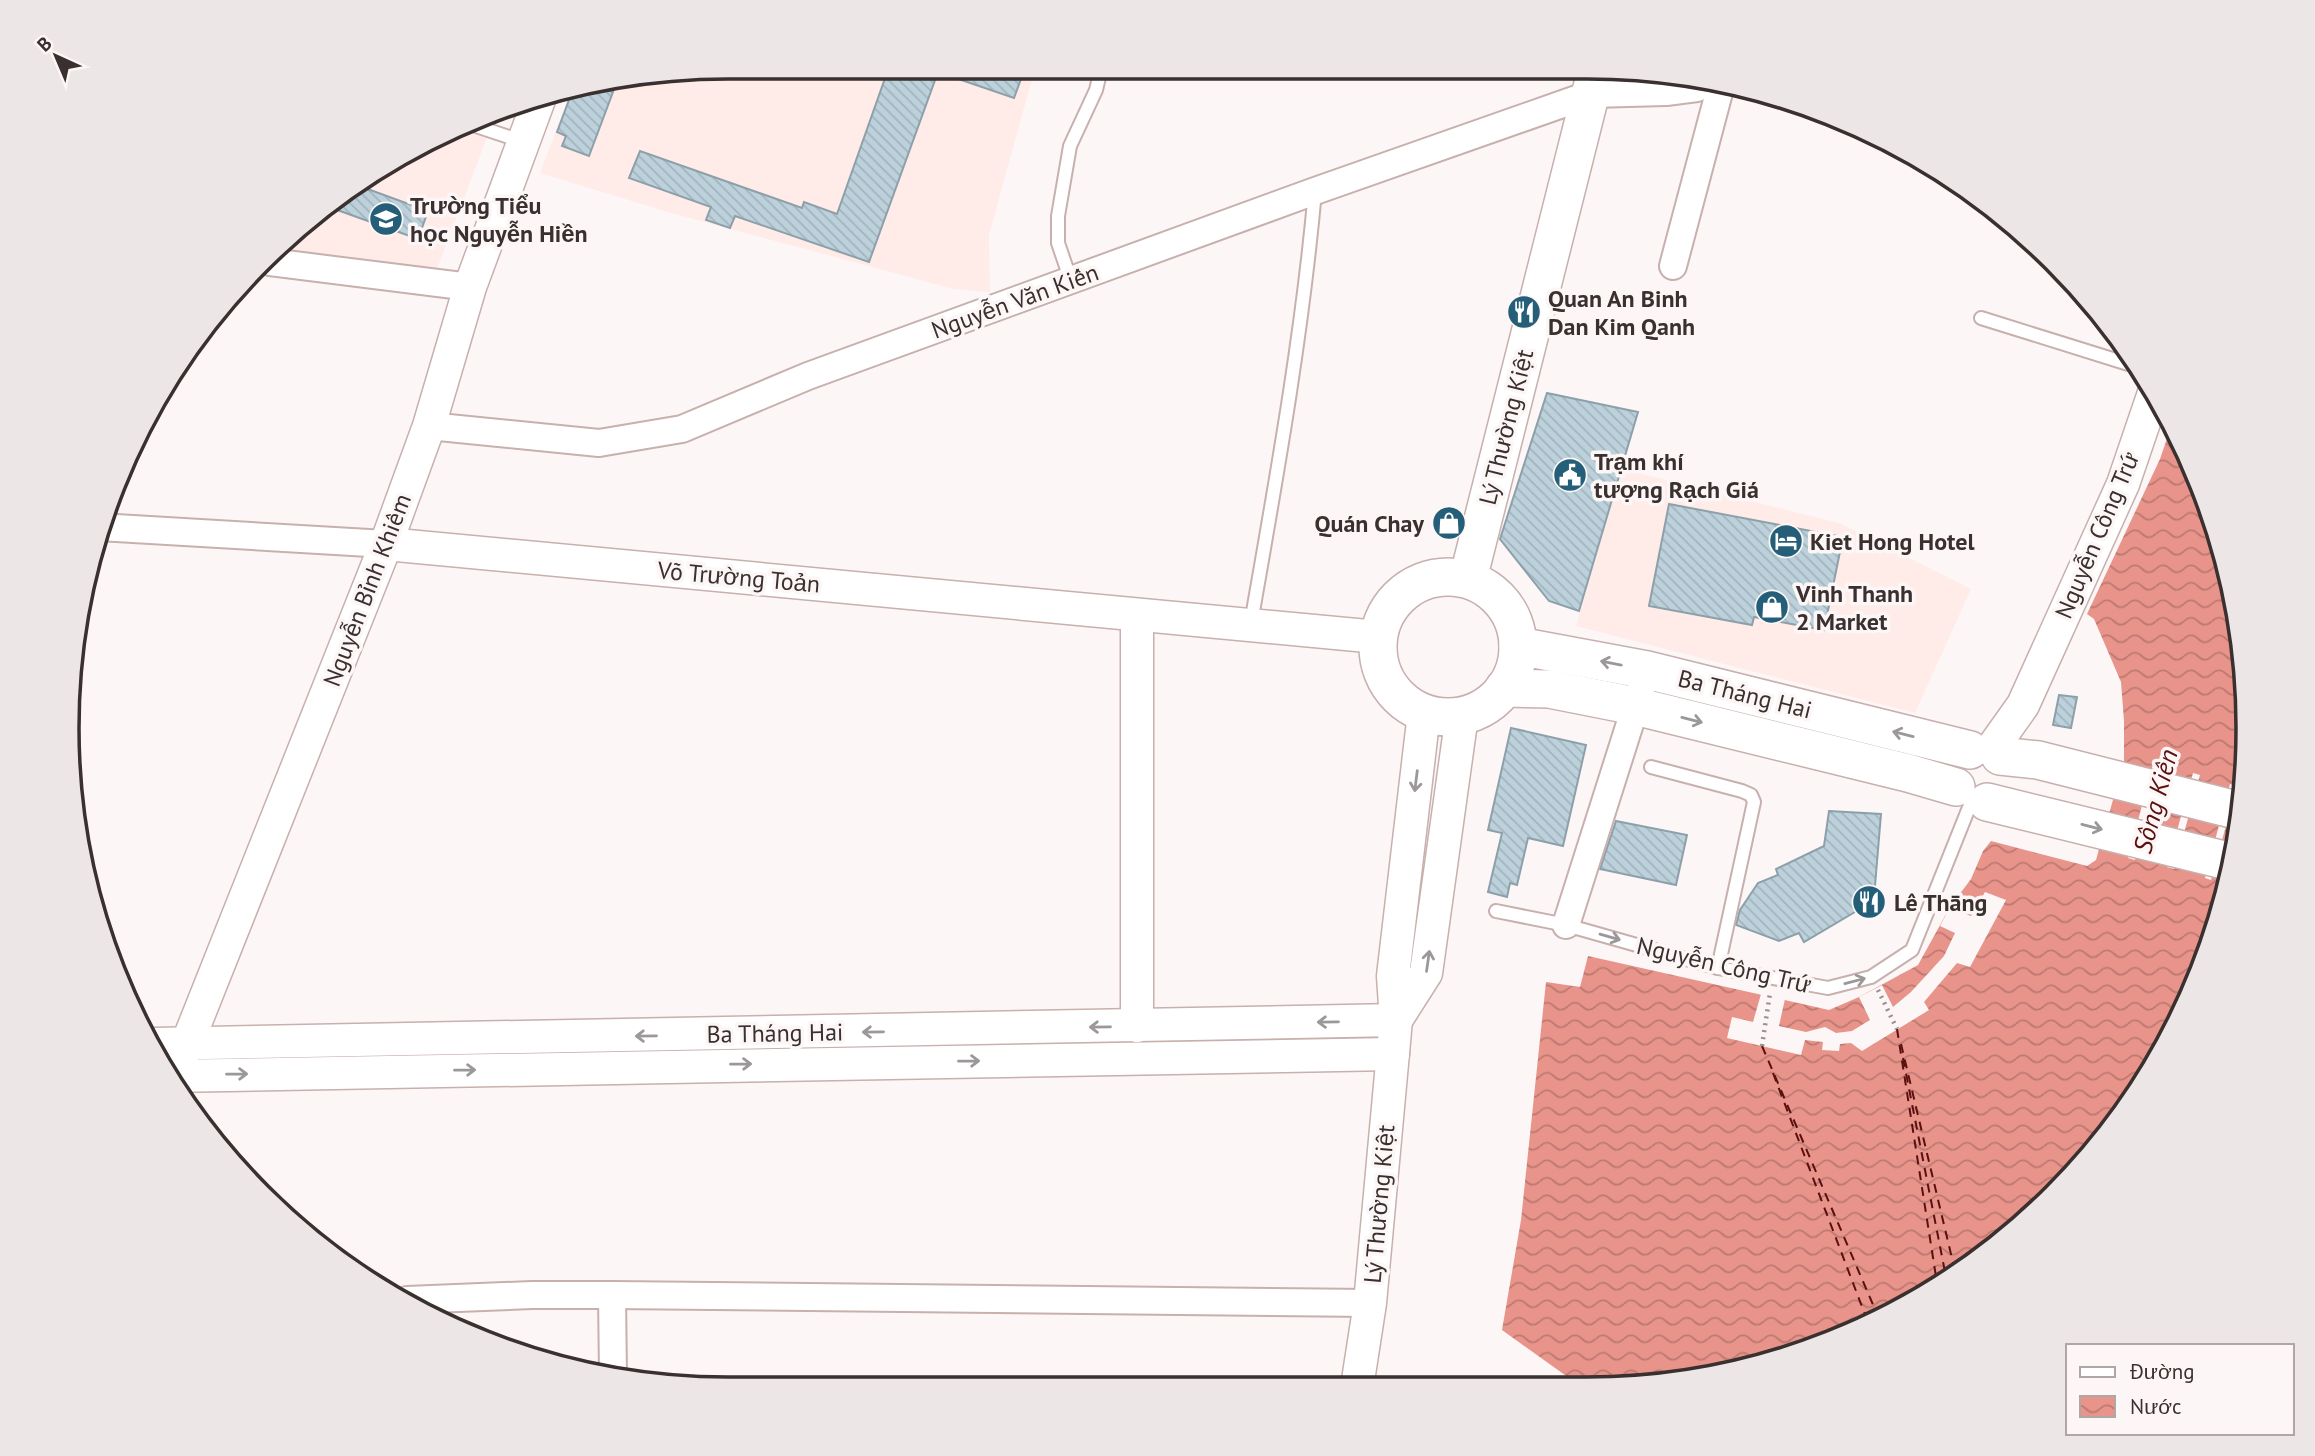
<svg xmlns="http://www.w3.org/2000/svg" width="2315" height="1456" font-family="'PT Sans',sans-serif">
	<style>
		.built { fill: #ffebe8 }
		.water { fill: url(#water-waves); fill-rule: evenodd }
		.pier { fill: #fcf7f6 }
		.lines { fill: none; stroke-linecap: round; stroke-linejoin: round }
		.ferry { stroke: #5a100e; stroke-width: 2; stroke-dasharray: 9 7; stroke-linecap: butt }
		.building { fill: url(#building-back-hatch); stroke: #8da0aa; stroke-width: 2 }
		.service-casing { stroke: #c7b0ad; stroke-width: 16 }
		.minor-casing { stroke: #c7b0ad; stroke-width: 30 }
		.tertiary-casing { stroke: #c7b0ad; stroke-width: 35 }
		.secondary-casing { stroke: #c7b0ad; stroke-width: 40 }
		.path { stroke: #989190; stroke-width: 4.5; stroke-dasharray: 2 5; stroke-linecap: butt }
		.service { stroke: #fff; stroke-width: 12 }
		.minor { stroke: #fff; stroke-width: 26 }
		.tertiary { stroke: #fff; stroke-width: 32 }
		.secondary { stroke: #fff; stroke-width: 37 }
		.oneway { stroke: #9c9897 }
		.labels { text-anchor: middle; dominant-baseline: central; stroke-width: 7; stroke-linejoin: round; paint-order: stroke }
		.poi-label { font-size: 24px; font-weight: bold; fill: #39302f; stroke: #fcf7f6; text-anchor: start }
		.street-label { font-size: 24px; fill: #39302f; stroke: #fcf7f6 }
		.water-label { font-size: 26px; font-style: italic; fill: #5a100e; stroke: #fcf7f6 }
		.rim { fill: none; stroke: #39302f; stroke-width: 3.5 }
	</style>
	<defs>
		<pattern id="water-waves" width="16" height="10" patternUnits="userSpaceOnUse" patternTransform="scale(1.75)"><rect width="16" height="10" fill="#e8948a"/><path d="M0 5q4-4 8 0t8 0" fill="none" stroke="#bd7971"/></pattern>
		<pattern id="building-back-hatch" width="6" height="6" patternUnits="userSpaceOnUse" patternTransform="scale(1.75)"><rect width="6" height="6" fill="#bcd1db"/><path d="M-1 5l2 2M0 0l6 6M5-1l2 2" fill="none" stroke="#a2b4bc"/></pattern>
	</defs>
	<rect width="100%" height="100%" fill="#fcf7f6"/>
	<g class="built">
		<polygon points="728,67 1035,68 989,235 990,292 954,289 671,213 540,173 571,92"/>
		<polygon points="497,111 430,287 273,260 360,178"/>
		<polygon points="1622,469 1839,523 1971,589 1915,713 1576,626"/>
	</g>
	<path class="water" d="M2172 424 2214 516 2243 642 2247 772 2226 900 2180 1021 2112 1131 2023 1226 1880 1321 1759 1367 1631 1388H1583L1502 1330 1521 1220 1546 982 1580 987 1588 956 1829 1010 1859 997 1918 965 1950 907 1971 879 1983 851 1991 841 2087 866 2096 860 2124 761V721L2121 682 2094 619 2087 614 2160 459ZM2153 764 2160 766 2135 860 2128 858ZM2193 773 2200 775 2174 869 2167 867ZM2230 784 2237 786 2211 880 2205 878Z"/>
	<g class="pier">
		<polygon points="1985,892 2006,900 1970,967 1957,963 1924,1002 1929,1010 1862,1051 1851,1043 1840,1044 1839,1051 1822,1050 1823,1042 1805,1040 1801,1055 1727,1038 1732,1017 1753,1022 1761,994 1785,999 1779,1026 1806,1032 1825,1027 1836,1033 1852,1031 1870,1020 1859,997 1882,985 1893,1007 1911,992 1944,956 1955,933 1940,926 1950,907 1971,916"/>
		<polygon points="1617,1375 1633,1380 1635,1387 1607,1388"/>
	</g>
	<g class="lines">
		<g class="ferry">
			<polyline points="1897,1029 1937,1283"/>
			<polyline points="1901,1044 1955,1271"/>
			<polyline points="1762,1046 1880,1321"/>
			<polyline points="1903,1058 1946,1277"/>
			<polyline points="1773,1073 1869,1325"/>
		</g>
	</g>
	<g class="building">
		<polygon points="889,67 1025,68 1014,98 938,72 869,262 735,216 730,228 706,220 711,207 629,178 640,151 802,208 804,202 837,214"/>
		<polygon points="600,88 613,92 589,156 562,146 566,136 557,132 572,92"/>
		<polygon points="354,184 428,211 418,239 329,207"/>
		<polygon points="1547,393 1638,412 1579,611 1549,601 1500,539"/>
		<polygon points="1669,504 1843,537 1824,630 1754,617 1752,625 1649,606"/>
		<polygon points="2059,695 2077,697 2071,728 2053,725"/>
		<polygon points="1511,728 1586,745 1563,846 1528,838 1517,885 1510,883 1507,897 1488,892 1502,833 1488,830"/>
		<polygon points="1829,811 1881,814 1875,886 1855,902 1860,909 1804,942 1799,933 1779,941 1736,925 1740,910 1758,883 1778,875 1776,869 1824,846"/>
		<polygon points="1616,821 1687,835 1676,885 1600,869"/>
	</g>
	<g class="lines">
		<g class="service-casing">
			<g id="service">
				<polyline points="470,124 524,142"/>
				<polyline points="1071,281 1058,243 1058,216 1070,146 1096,90 1101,69"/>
				<polyline points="1981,318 2138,367"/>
				<path d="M1251 623C1276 480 1302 337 1315 191"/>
				<polyline points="1651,767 1742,791 1751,795 1754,802 1718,968"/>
				<polyline points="1496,911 1566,925 1718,968 1828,988 1871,977 1912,950 1972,800"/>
			</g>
		</g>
		<g class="minor-casing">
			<g id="minor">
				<polyline points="270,262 470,287"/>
				<polyline points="1673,266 1721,85"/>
				<polyline points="429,426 599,443 682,429 808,376 1315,191 1591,94 1666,92 1697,88 1710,82"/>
				<polyline points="99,527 386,544"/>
				<polyline points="1566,925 1647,670"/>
				<polyline points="612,1295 613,1376"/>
				<polyline points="407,1300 532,1295 612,1295 1370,1303"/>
			</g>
		</g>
		<g class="tertiary-casing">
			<g id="tertiary">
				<polyline points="386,544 1378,637"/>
				<polyline points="1137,615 1137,1026"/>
				<polyline points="1991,750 2023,705 2123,484 2155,390"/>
				<polyline points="1396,1020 1426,973 1462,715"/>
				<polyline points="154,1044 1396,1020"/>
				<polyline points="181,1059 386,544 429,426 470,287 540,97"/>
				<polyline points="169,1076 1393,1054"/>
				<polyline points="1357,1387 1370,1303 1396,1020 1393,976 1424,713"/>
			</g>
		</g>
		<g class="secondary-casing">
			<g id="secondary">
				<circle cx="1448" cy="647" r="70"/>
				<polyline points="1468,579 1596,72"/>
				<polyline points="1518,646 1647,670 1970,750"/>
				<polyline points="1504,688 1549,689 1635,706 1908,773 1956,787"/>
				<polyline points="2000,756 2038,760 2240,811"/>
				<polyline points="1987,802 2232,862"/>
			</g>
		</g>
		<g class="path">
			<polyline points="1878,990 1897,1029"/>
			<polyline points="1762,1046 1770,993"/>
		</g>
		<use href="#service" class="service"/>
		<use href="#minor" class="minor"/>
		<use href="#tertiary" class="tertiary"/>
		<use href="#secondary" class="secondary"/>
	</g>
	<defs><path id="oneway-shaft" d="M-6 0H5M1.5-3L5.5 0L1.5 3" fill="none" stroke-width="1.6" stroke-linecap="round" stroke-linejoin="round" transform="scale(1.75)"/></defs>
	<g class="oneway">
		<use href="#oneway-shaft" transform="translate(1611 663) rotate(-169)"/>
		<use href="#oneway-shaft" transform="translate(1692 720) rotate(14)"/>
		<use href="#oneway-shaft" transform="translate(1903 734) rotate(-166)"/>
		<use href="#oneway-shaft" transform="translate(1416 781) rotate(97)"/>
		<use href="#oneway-shaft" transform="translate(2092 827) rotate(14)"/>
		<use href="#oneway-shaft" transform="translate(1610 937) rotate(16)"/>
		<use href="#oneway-shaft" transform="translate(1428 961) rotate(-82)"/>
		<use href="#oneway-shaft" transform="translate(1855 981) rotate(-15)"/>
		<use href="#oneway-shaft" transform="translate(1328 1022) rotate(179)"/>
		<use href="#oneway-shaft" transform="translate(1100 1027) rotate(179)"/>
		<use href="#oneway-shaft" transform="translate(873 1032) rotate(179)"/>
		<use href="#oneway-shaft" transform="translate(646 1036) rotate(179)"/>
		<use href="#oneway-shaft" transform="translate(969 1061) rotate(-1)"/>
		<use href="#oneway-shaft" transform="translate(741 1064) rotate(-1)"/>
		<use href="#oneway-shaft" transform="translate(465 1070) rotate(-1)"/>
		<use href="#oneway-shaft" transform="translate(237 1074) rotate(-1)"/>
	</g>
	<defs>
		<g id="school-disc" transform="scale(1.75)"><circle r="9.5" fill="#255e78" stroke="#fcf7f6"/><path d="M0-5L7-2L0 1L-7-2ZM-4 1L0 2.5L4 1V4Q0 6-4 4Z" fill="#fff"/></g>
		<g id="restaurant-disc" transform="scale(1.75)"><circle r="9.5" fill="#255e78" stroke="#fcf7f6"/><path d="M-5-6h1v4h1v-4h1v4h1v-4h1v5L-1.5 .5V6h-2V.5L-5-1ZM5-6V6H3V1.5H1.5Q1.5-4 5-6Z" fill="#fff"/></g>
		<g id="civic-disc" transform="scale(1.75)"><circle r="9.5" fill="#255e78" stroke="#fcf7f6"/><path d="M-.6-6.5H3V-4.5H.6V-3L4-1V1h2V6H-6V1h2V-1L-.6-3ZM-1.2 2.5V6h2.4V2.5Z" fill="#fff"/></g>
		<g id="shop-disc" transform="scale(1.75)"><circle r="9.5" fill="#255e78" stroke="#fcf7f6"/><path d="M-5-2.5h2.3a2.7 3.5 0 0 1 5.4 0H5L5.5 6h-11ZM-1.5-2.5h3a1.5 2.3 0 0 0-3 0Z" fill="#fff"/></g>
		<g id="hotel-disc" transform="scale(1.75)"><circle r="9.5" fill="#255e78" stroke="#fcf7f6"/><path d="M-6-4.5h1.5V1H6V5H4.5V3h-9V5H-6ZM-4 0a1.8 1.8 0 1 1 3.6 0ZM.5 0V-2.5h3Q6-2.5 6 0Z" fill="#fff"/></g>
	</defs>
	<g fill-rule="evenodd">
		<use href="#school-disc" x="386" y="219"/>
		<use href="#restaurant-disc" x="1524" y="312"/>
		<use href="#civic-disc" x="1570" y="475"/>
		<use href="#shop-disc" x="1449" y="523"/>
		<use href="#hotel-disc" x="1786" y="541"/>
		<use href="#shop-disc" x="1772" y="607"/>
		<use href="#restaurant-disc" x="1869" y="902"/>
	</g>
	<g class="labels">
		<g class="poi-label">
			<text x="410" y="205">Trường Tiểu<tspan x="410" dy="28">học Nguyễn Hiền</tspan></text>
			<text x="1548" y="298">Quan An Binh<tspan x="1548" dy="28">Dan Kim Qanh</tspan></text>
			<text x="1594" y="461">Trạm khí<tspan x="1594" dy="28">tượng Rạch Giá</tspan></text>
			<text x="1424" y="523" text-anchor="end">Quán Chay</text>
			<text x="1810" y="541">Kiet Hong Hotel</text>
			<text x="1796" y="593">Vinh Thanh<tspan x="1796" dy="28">2 Market</tspan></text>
			<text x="1894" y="902">Lê Thāng</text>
		</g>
		<g class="street-label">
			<text transform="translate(1015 301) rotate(-20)">Nguyễn Văn Kiến</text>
			<text transform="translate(1506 427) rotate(-76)">Lý Thường Kiệt</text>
			<text transform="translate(2097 535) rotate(-67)">Nguyễn Công Trứ</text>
			<text transform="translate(739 577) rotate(5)">Võ Trường Toản</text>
			<text transform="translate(367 590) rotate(-69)">Nguyễn Bỉnh Khiêm</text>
			<text transform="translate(1745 694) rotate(14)">Ba Tháng Hai</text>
			<text transform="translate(1724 965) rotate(13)">Nguyễn Công Trứ</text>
			<text transform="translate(775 1033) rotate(-1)">Ba Tháng Hai</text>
			<text transform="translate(1379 1204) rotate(-85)">Lý Thường Kiệt</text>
		</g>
		<g class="water-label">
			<text transform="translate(2155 801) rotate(-75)">Sông Kiên</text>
		</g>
	</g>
	<path d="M0 0H2315V1456H0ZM728 79H1587A649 649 0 0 1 2236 728V728A649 649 0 0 1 1587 1377H728A649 649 0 0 1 79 728V728A649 649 0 0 1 728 79Z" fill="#ece7e6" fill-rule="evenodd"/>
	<path class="rim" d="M728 79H1587A649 649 0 0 1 2236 728V728A649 649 0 0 1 1587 1377H728A649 649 0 0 1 79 728V728A649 649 0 0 1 728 79Z"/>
	<rect x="2066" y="1344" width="228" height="91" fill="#fcf7f6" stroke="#aea7a6" stroke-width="2"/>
	<rect x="2080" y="1367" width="35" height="10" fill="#ffffff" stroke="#aea7a6" stroke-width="2"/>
	<text x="2130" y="1379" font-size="21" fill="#39302f">Đường</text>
	<rect x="2080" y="1396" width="35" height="21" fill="url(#water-waves)" stroke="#aea7a6" stroke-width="2"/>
	<text x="2130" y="1414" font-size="21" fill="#39302f">Nước</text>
	<g transform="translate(56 56) rotate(316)" stroke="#fcf7f6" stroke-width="5" paint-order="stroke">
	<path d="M0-5L12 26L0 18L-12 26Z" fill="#39302f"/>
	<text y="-10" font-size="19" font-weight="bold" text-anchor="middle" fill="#39302f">B</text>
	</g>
</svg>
